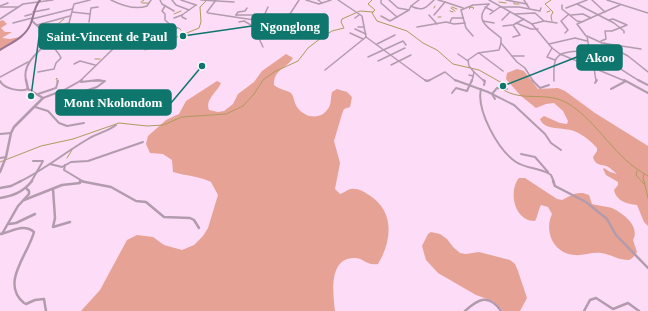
<svg xmlns="http://www.w3.org/2000/svg" width="648" height="311" font-family="Georgia,serif">
	<style>
		.forest { fill: #e6a294 }
		.lines { fill: none; stroke-linecap: round; stroke-linejoin: round }
		.stream { stroke: #ae9b5d; stroke-width: 1 }
		.minor-far2 { stroke: #b39bae; stroke-width: 1.5 }
		.minor-far1 { stroke: #b39bae; stroke-width: 2 }
		.minor { stroke: #b39bae; stroke-width: 2.5 }
		.tertiary-far1 { stroke: #b39bae; stroke-width: 2 }
		.tertiary { stroke: #b39bae; stroke-width: 2.5 }
		.secondary { stroke: #987692; stroke-width: 2 }
		.leader { fill: none; stroke: #0f766e; stroke-width: 1.5 }
		.callout-dot { fill: #0f766e; stroke: #fff; stroke-width: 1.5 }
		.callout { fill: #0f766e; stroke: #0f766e; stroke-width: 1.5 }
		.callout-label { font-size: 13px; text-anchor: middle; font-weight: bold; fill: #fff }
	</style>
	<rect width="100%" height="100%" fill="#fcdcf6"/>
	<g class="forest">
		<polygon points="3,20 7,24 1,28 5,32 12,32 2,38 10,39 20,37 0,51 0,21"/>
		<path d="M286 54 293 58C287 68 273 70 274 85 280 90 287 90 291 93 294 96 294 103 297 107 306 120 324 120 330 105 331 101 331 96 332 92L337 89 347 92 352 97 350 107 344 109 342 114 334 141 340 163 335 189 340 194C344 193 348 189 351 189 358 188 364 192 369 195 395 211 392 241 378 264 366 266 364 258 355 258 328 257 333 294 335 311H81L100 290 127 240 137 235 153 237 164 245 182 250 194 245 203 236 208 228 218 195 211 182C199 176 186 176 173 172L172 160 163 154 150 153 146 144 148 136 166 120 179 114 186 101 217 81 221 83 220 85C215 94 205 100 209 110L218 112 224 111 233 104 238 94 254 82 262 71Z"/>
		<path d="M517 69 524 71 538 89 558 88 565 91 595 113 648 146V226L644 222 637 205C627 204 616 201 614 190L618 185V182L606 175 603 169 604 168 610 172 617 174C614 172 610 167 606 166 599 164 595 165 593 157L597 151V148C590 140 583 135 574 131 564 127 544 131 540 119L544 116 560 123 567 124 568 121 563 111 554 103 546 104 536 108 521 96 506 79 507 73Z"/>
		<path d="M519 178H525L557 199 562 200C572 195 578 190 589 195L592 204C599 206 608 206 614 209 625 215 640 227 633 240L637 252C634 256 633 259 628 260 618 260 610 254 601 253 591 252 583 256 574 255 553 253 544 231 552 214L548 207 541 205C538 210 538 216 535 221 514 221 508 191 519 178Z"/>
		<polygon points="431,232 440,234 447,239 453,247 460,253 466,254 479,252 510,260 515,264 518,271 527,298 520,311 503,311 493,301 476,295 438,273 426,260 422,246 428,234"/>
	</g>
	<g class="lines">
		<g class="stream">
			<path d="M372 0 368 4 375 10 372 13 377 21 407 31 423 43 437 50 453 64 479 70 502 83V89C523 103 547 90 569 104 600 124 613 157 648 176"/>
			<polyline points="551,0 545,4 553,12 551,16 552,21"/>
			<polyline points="141,2 144,0"/>
			<polyline points="499,2 506,3"/>
			<polyline points="514,2 514,4 519,4"/>
			<polyline points="142,3 148,3"/>
			<polyline points="452,7 457,9"/>
			<polyline points="434,8 435,6"/>
			<polyline points="451,8 455,11"/>
			<polyline points="470,9 469,8 472,7 474,8 473,9"/>
			<polyline points="450,11 453,12"/>
			<polyline points="547,12 550,11"/>
			<polyline points="174,14 181,11"/>
			<polyline points="438,17 441,17"/>
			<polyline points="59,23 64,19"/>
			<polyline points="175,27 172,31 176,33"/>
			<polyline points="179,28 181,30"/>
			<polyline points="44,35 60,32"/>
			<polyline points="54,36 60,40"/>
			<polyline points="44,38 67,33 74,34"/>
			<polyline points="145,50 199,28 201,22 200,7 207,0"/>
			<polyline points="95,59 100,59"/>
			<polyline points="56,79 57,78 57,82"/>
			<polyline points="67,158 72,150"/>
			<polyline points="0,162 41,146 73,139 119,123 147,126 163,125 182,117 226,114 243,106 254,94 263,80 274,72 298,61 308,48 321,38 332,31 344,28 341,22 342,19 360,11 373,12"/>
			<polyline points="637,171 636,175 645,185 648,198"/>
			<polyline points="644,174 643,178 645,184"/>
		</g>
		<g class="minor-far2">
			<path d="M111 0C121 5 136 10 147 6L151 0"/>
			<polyline points="160,0 162,4 174,11"/>
			<polyline points="172,0 176,5 189,10"/>
			<polyline points="181,0 196,5"/>
			<polyline points="201,0 234,2"/>
			<polyline points="216,0 207,12 208,13 275,23 290,14 299,0"/>
			<polyline points="306,0 319,4 331,0"/>
			<polyline points="318,0 322,3"/>
			<polyline points="338,0 362,16 366,37 426,81"/>
			<polyline points="381,0 381,3 397,17"/>
			<path d="M389 0 398 8 409 10 411 6C422 12 426 8 434 0"/>
			<polyline points="489,0 532,24 552,48 560,54 625,81"/>
			<polyline points="506,0 527,4"/>
			<polyline points="524,0 529,8"/>
			<polyline points="592,0 605,12"/>
			<polyline points="607,0 648,13"/>
			<polyline points="445,2 463,8"/>
			<path d="M489 4C472 20 489 28 501 38V43L517 62 525 68 533 81"/>
			<polyline points="577,4 614,23 624,31 624,33"/>
			<polyline points="562,5 562,9 577,21 582,22"/>
			<polyline points="0,6 8,3"/>
			<polyline points="165,6 162,11 165,14 165,20 173,27 178,28"/>
			<polyline points="411,6 419,0"/>
			<polyline points="0,7 18,7"/>
			<polyline points="485,7 493,11"/>
			<polyline points="500,7 519,7 540,11 541,8"/>
			<polyline points="566,8 587,0"/>
			<polyline points="33,12 49,9"/>
			<polyline points="72,12 90,14"/>
			<polyline points="290,14 301,32"/>
			<polyline points="490,14 500,7"/>
			<polyline points="515,14 535,13 544,21 557,23"/>
			<polyline points="236,15 302,15 315,21 321,28"/>
			<polyline points="236,15 238,12 245,11 247,8"/>
			<polyline points="429,15 437,24"/>
			<polyline points="434,15 445,2 438,0"/>
			<polyline points="571,15 583,14 591,18"/>
			<polyline points="25,16 32,14"/>
			<polyline points="381,16 390,21 409,10"/>
			<polyline points="174,18 182,15"/>
			<polyline points="355,18 359,15"/>
			<polyline points="0,19 23,4 53,0"/>
			<polyline points="32,19 72,9"/>
			<polyline points="186,19 182,17 182,15 196,5"/>
			<polyline points="262,20 268,7"/>
			<polyline points="502,20 510,12"/>
			<polyline points="483,21 494,23"/>
			<polyline points="89,22 91,8 98,7"/>
			<polyline points="239,22 244,21 258,29 255,30 263,47"/>
			<polyline points="450,22 452,18 463,18"/>
			<polyline points="13,23 32,18"/>
			<polyline points="69,23 74,4 90,0"/>
			<polyline points="516,23 531,29 538,29"/>
			<polyline points="532,24 544,21"/>
			<polyline points="37,25 70,16"/>
			<polyline points="503,26 512,25"/>
			<polyline points="358,27 364,27"/>
			<polyline points="417,27 446,22 454,24 465,23"/>
			<polyline points="262,29 267,35 275,37"/>
			<polyline points="299,29 309,27 312,33"/>
			<polyline points="355,29 366,34"/>
			<polyline points="41,30 69,23 70,25 87,29"/>
			<polyline points="350,33 363,39"/>
			<polyline points="565,33 568,30 561,21 569,14"/>
			<polyline points="473,36 466,28 461,10 473,5 489,4"/>
			<polyline points="586,36 577,24 620,5"/>
			<polyline points="513,37 520,35 513,25 524,19"/>
			<polyline points="601,41 606,39 605,31 612,31 627,25 613,19 609,20"/>
			<polyline points="604,43 628,56 648,72"/>
			<polyline points="377,44 395,35"/>
			<polyline points="549,44 575,38 587,41"/>
			<polyline points="53,47 67,42 65,45"/>
			<polyline points="552,48 547,57 555,60"/>
			<polyline points="479,53 503,71"/>
			<polyline points="458,54 468,61"/>
			<polyline points="590,54 587,36 602,43 641,49"/>
			<polyline points="512,56 524,56"/>
			<polyline points="368,57 403,41 406,45"/>
			<polyline points="573,59 584,53"/>
			<polyline points="378,61 405,48"/>
			<polyline points="74,64 80,61 95,65"/>
			<polyline points="587,64 598,56"/>
			<polyline points="391,65 411,55"/>
			<polyline points="594,68 596,81"/>
			<polyline points="325,70 366,37"/>
			<path d="M38 72 54 69 56 63 61 58C59 52 53 49 52 43H47"/>
			<polyline points="474,72 484,81"/>
			<polyline points="469,75 473,76"/>
			<polyline points="0,77 28,62"/>
			<polyline points="80,81 114,48"/>
			<polyline points="93,81 101,81"/>
			<polyline points="428,81 445,72 456,81"/>
			<polyline points="472,81 474,72 469,66 468,60 478,53 499,50 501,43"/>
			<path d="M554 81C554 75 553 64 556 59 559 54 563 53 569 52 596 47 618 69 640 81"/>
		</g>
		<g class="minor-far1">
			<polyline points="425,80 427,81 430,80"/>
			<polyline points="455,80 488,92 514,105 545,134 551,143 561,150"/>
			<polyline points="483,80 485,81 484,85"/>
			<polyline points="532,80 540,88 549,85"/>
			<polyline points="624,80 648,93"/>
			<polyline points="638,80 648,85"/>
			<path d="M0 81C4 89 20 92 28 89"/>
			<polyline points="81,82 98,80 104,81"/>
			<polyline points="595,83 597,80"/>
			<path d="M481 89C476 110 498 150 516 162 525 168 538 168 548 173L551 175 554 182"/>
			<polyline points="611,89 626,81"/>
			<polyline points="452,93 456,88 467,91 472,80"/>
			<polyline points="38,94 56,88 58,81"/>
			<polyline points="92,95 85,91 97,87 105,81"/>
			<polyline points="43,98 64,90 82,80"/>
			<polyline points="495,99 492,94 497,88 507,89"/>
			<polyline points="71,102 77,103 92,95"/>
			<polyline points="35,107 48,111 59,123 67,126 84,123"/>
			<polyline points="0,134 11,133"/>
			<polyline points="521,154 535,157 548,172"/>
			<polyline points="0,158 6,157"/>
			<polyline points="50,164 62,167 71,162 88,161 143,142"/>
			<polyline points="65,165 64,170 84,182"/>
			<path d="M19 182C44 170 64 153 88 139 97 133 107 132 116 125"/>
			<polyline points="31,182 43,161 33,161"/>
		</g>
		<g class="minor">
			<polyline points="80,181 111,187 136,201 146,202 164,217 190,218 194,220 199,228"/>
			<polyline points="553,181 555,186 586,202 607,219 616,235 648,268"/>
			<polyline points="0,188 11,186 21,181"/>
			<polyline points="53,189 55,218 53,227 70,222"/>
			<path d="M0 198C13 196 23 192 32 181"/>
			<polyline points="24,200 62,185 80,183"/>
			<polyline points="9,224 16,223 35,214"/>
			<path d="M0 234C12 232 23 223 34 232 28 255 0 283 24 303L26 304 35 300 44 299 46 311"/>
			<polyline points="2,234 18,206 29,194 29,191 26,188"/>
			<path d="M465 311C478 299 489 293 501 311"/>
			<polyline points="584,311 590,300 596,298 613,309 628,303 639,311"/>
		</g>
		<path class="tertiary-far1" d="M26 81C22 64 37 53 47 43L44 40 41 29 32 21"/>
		<polyline class="tertiary" points="0,172 6,157 11,133 14,127 43,98 28,89 26,80"/>
		<path class="secondary" d="M0 50C11 43 26 37 31 23 34 15 34 7 40 0"/>
	</g>
	<path class="leader" d="M183 36L252 26M31 96L39 37M503 86L577 57M202 66L171 103"/>
	<g class="callout-dot">
		<circle cx="183" cy="36" r="4"/>
		<circle cx="31" cy="96" r="4"/>
		<circle cx="503" cy="86" r="4"/>
		<circle cx="202" cy="66" r="4"/>
	</g>
	<g class="callout">
		<rect x="252" y="14" width="76" height="25" rx="4"/>
		<rect x="39" y="24" width="137" height="25" rx="4"/>
		<rect x="577" y="45" width="45" height="25" rx="4"/>
		<rect x="56" y="90" width="115" height="25" rx="4"/>
	</g>
	<g class="callout-label">
		<text x="290" y="31">Ngonglong</text>
		<text x="107" y="41">Saint-Vincent de Paul</text>
		<text x="600" y="62">Akoo</text>
		<text x="113" y="107">Mont Nkolondom</text>
	</g>
</svg>
